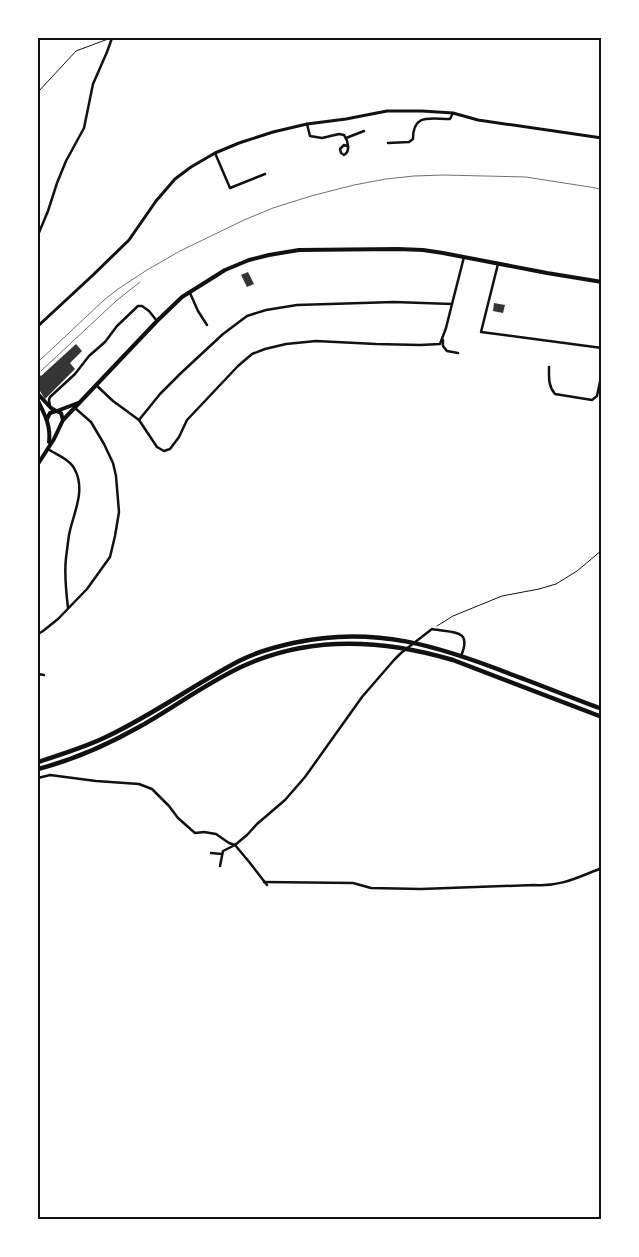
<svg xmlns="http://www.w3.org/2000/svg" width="639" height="1257" font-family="'IBM Plex Sans',sans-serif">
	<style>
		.building { fill: #353535 }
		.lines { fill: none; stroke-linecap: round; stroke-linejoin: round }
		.path { stroke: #111; stroke-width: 1 }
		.minor { stroke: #111; stroke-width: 2.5 }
		.tertiary { stroke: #111; stroke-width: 3 }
		.secondary { stroke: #111; stroke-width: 4 }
		.trunk { stroke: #111; stroke-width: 4.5 }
		.rail { stroke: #707070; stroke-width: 1 }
		.neatline { fill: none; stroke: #111; stroke-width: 2 }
	</style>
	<rect width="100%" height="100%" fill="#fff"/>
	<g class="building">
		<polygon points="248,272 254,284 247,287 241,275"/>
		<polygon points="494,303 505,305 503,313 493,311"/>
		<polygon points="76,344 82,351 70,363 75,369 45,399 38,388 38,373 41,376"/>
	</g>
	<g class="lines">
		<g class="path">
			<polyline points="38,92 76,51 108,39"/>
			<polyline points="437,626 453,616 502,596 539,589 556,584 577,571 602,550"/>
		</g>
		<g class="minor">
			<path d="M307 124 310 136 322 138 339 134 344 135C348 141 351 151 344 155L341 153 340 149 344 145 347 146"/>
			<polyline points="346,138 364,131"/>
			<path d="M388 143 409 142 413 139C413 113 430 119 450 119L453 113"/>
			<polyline points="215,153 230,188 265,174"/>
			<polyline points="38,235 48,211 57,183 66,161 84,128 93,84 107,52 112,38"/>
			<polyline points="498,264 481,332 602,348"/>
			<polyline points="190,293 198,311 207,325"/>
			<polyline points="443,340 443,346 447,351 458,353"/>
			<path d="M549 367C549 377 548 386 555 394L592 400 597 396 602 372"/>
			<polyline points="96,385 113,401 139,420 157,447 164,451 170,449 179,437 187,420 238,366 252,354 265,349 286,344 316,341 376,344 420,345 440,344 446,328 452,304"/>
			<polyline points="50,406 49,400 50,397 75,374 89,356 105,342 117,326 138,306 142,306 149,311 157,321"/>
			<polyline points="139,420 160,394 181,373 223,334 247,316 266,310 297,305 394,302 452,304 464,257"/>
			<path d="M48 449C57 455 71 460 75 470 86 491 73 514 69 535 68 542 67 550 66 558 64 574 66 591 68 608"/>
			<polyline points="38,634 43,631 58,619 87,589 110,557 115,536 119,512 116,476 113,463 104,444 91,422 75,408"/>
			<polyline points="38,674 44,675"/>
			<polyline points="38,778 50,775 96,781 139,784 152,789 169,806 178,818 195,833 204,832 216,834 229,843 235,845 250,863 267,885"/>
			<polyline points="211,853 222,854"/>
			<path d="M220 866 223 851 235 845 247 835 257 824 285 800 305 777 362 697 394 660 401 653 432 629C452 633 473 628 461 656"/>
			<path d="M264 882 353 883 371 888 421 889 534 885C561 887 578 877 602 868"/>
		</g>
		<polyline class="tertiary" points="38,326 93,275 129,240 156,201 175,179 191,167 215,153 239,143 273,132 307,124 346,119 387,111 422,111 453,113 478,120 602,138"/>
		<g class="secondary">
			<polyline points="38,394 51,408 56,411"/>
			<path d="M38 401C45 415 51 426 49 442"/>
			<polyline points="57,411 78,403"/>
			<polyline points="47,419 50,413 56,411 61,413 63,420"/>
			<polyline points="38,464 54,439 63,420 157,321 182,297 225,270 249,260 269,255 299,250 398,249 423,250 443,253 547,273 602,282"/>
		</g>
		<g class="trunk">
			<path d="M38 762C62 754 86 747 108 736 154 714 195 684 239 661 256 652 275 647 293 643 374 625 439 646 513 675 543 686 572 698 602 709"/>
			<path d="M38 769C73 760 107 745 139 727 173 708 205 684 241 667 309 635 382 639 453 660L602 717"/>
		</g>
		<g class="rail">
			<polyline points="38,362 104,300 118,289 147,270 180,251 244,220 273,208 311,196 354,185 386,179 414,176 444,175 526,177 596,188 602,190"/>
			<polyline points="41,371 116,301 140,282"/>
		</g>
	</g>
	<rect width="639" height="1257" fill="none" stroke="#ffffff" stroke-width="78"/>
	<rect x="39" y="39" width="561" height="1179" class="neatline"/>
</svg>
